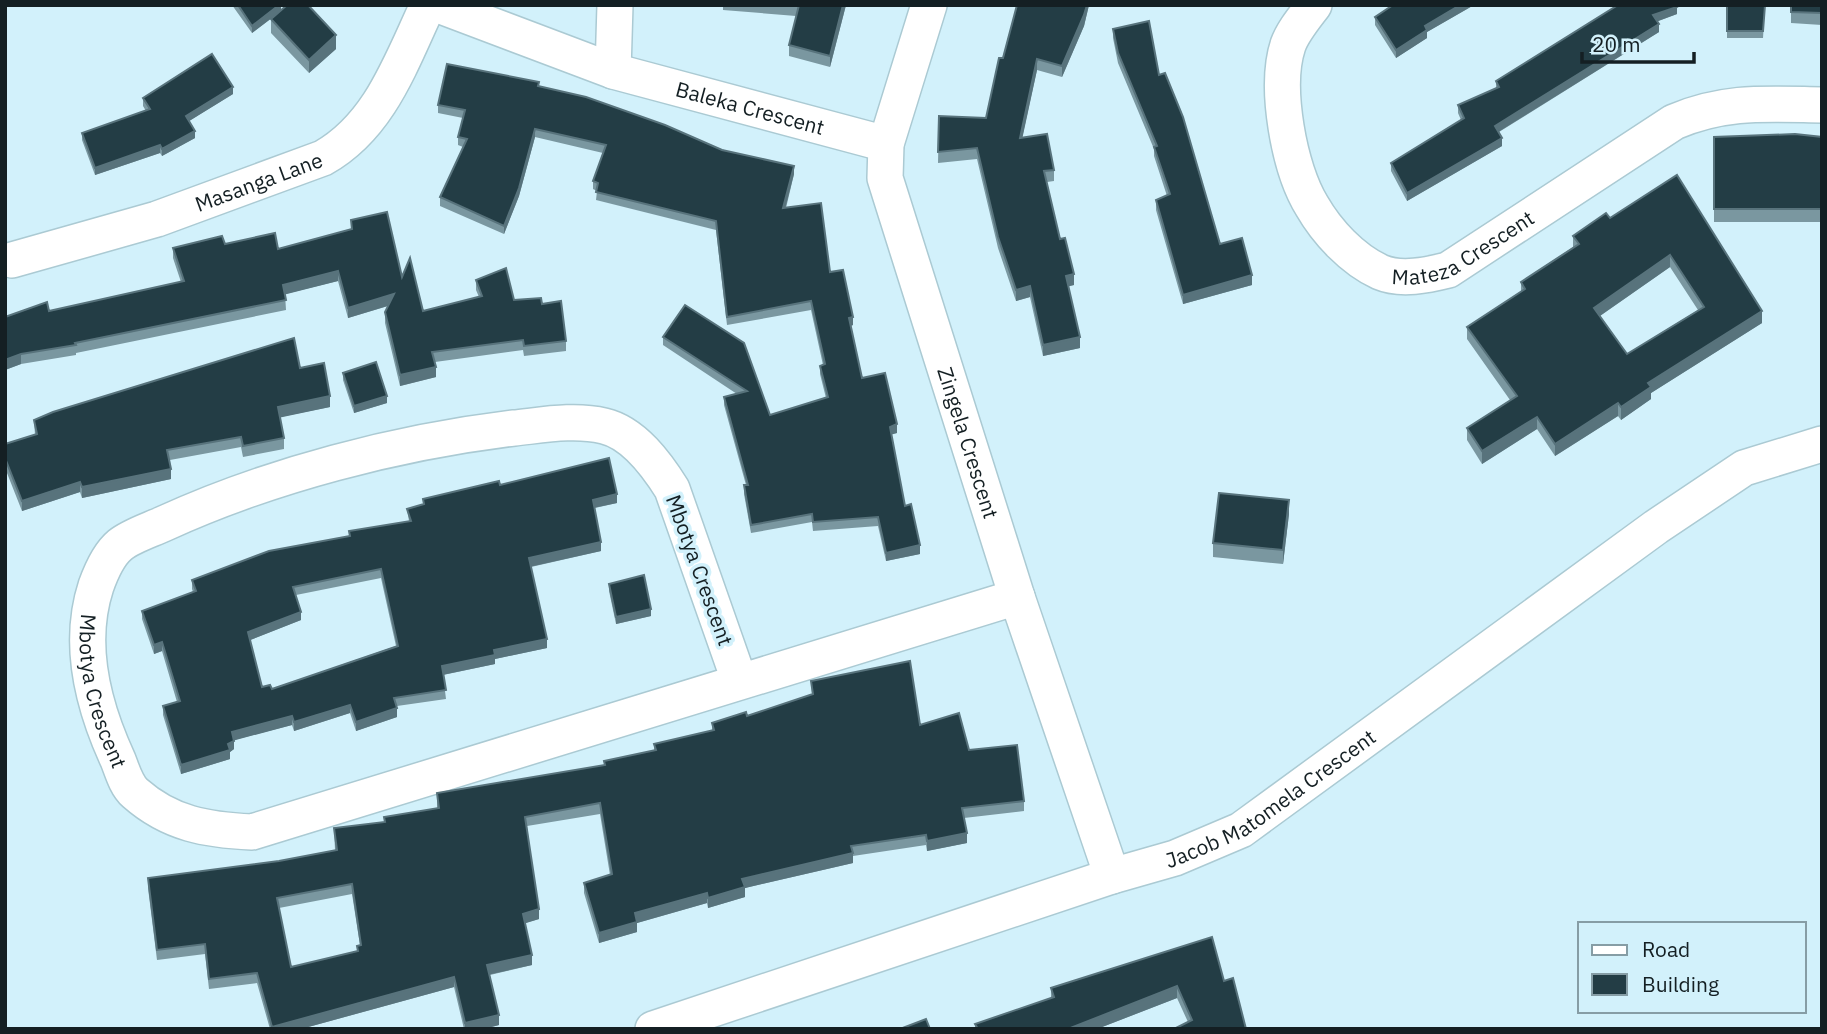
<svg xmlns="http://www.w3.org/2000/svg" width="1827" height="1034" font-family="'IBM Plex Sans',sans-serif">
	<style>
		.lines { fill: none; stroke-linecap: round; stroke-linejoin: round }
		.street-casing { stroke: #abcad3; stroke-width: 38 }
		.street { stroke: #fff; stroke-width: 35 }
		.wall { fill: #7a97a0; fill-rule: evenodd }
		.shaded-wall { fill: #58737c }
		.building { fill: #233d45; stroke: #58737c; stroke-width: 2; fill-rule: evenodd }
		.labels { text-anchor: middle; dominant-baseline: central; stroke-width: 7; stroke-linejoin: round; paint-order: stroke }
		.street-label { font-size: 21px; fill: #141f23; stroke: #d2f1fb }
	</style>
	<rect width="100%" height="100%" fill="#d2f1fb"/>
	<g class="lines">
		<g class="street-casing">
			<g id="street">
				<path id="s1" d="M438 5 613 71 886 144"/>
				<path id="s2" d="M929 5 886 144 885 178 1017 597 1112 876"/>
				<path id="s3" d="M1314 5C1305 17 1293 31 1288 45 1274 87 1289 169 1312 206 1327 232 1352 259 1380 272 1401 281 1428 275 1448 270L1674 122C1725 100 1767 104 1822 105"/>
				<polyline points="613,71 615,5"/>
				<path id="s4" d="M12 260 157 219 323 158C380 126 401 62 428 5"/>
				<path id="s5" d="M739 680 672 489C657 465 634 433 604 426 575 419 543 425 514 428 398 442 270 475 163 524 150 530 131 536 120 545 108 555 101 572 96 586 77 644 93 706 118 760 122 770 126 785 135 793 170 824 207 830 252 832L1017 597"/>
				<path id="s6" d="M653 1029 1112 876 1175 858 1241 830 1656 527 1744 468 1822 444"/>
			</g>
		</g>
		<use href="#street" class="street"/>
	</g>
	<g class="wall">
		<polygon points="232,5 281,5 281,11 336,49 309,73 271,33 271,19 281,11 252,33"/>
		<polygon points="723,5 846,5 830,67 789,56 789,45 796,16 723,10"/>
		<polygon points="1017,5 1089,5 1084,26 1062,77 1037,70 1022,138 1054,170 1054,181 1047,182 1060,239 1074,285 1068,286 1080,348 1043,356 1030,297 1016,301 998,248 977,159 938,163 939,116 986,118"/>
		<polygon points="1393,5 1474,5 1427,32 1427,38 1396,58 1375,25 1375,17"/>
		<polygon points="1618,5 1677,14 1658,21 1659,32 1499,132 1502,146 1407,201 1391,171 1391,163 1461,120 1458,113 1458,105 1496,88 1496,81"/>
		<polygon points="1727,5 1765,5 1763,38 1727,38"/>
		<polygon points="1791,5 1822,5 1822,25 1791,23"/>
		<polygon points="1113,29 1159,75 1220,244 1252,285 1183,304 1156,210 1156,200 1167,196 1154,156 1154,149 1118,63 1113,38"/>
		<polygon points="539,86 794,174 786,208 830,272 853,325 851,326 862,378 897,433 891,434 905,506 920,554 886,561 878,526 813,531 812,522 751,533 744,494 744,485 746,485 724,405 724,397 737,394 663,345 663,337 685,305 770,415 826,398 820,374 820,366 823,365 811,310 727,325 716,230 596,200 597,191 593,189 593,181 603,153 535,137 519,196 504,234 440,206 440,197 463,147 458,145 458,137 463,118 438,113 438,105"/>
		<polygon points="233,94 189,121 195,138 162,156 160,153 95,175 82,140 82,133 146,111 143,106 143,98"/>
		<rect x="1714" y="137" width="108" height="85"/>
		<path d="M1677 175 1762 323 1651 393V399L1621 420 1618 416 1555 456 1537 429 1482 464 1467 440V428L1510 400 1467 339V327L1521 292V282L1573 247V236L1610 218ZM1670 267 1698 310 1627 354 1600 316Z"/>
		<polygon points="351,220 402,277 423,311 479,297 476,290 476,280 514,300 542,304 566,341 566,351 524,356 523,350 435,362 436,377 400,386 385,323 385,312 388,306 348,318 338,281 285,294 286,310 76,353 76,355 21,364 5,370 5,317 49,311 181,282 173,258 173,248 225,244 278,249 351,229"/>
		<polygon points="300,368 330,407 280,417 284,438 284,449 243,457 241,447 170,460 171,479 82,498 80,492 22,511 5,468 5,444 35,435 34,420"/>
		<polygon points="343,373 387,403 354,413 343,380"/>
		<path d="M500 485 617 503 595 508 601 551 531 567 547 648 495 659V664L443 675 446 699 397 706V717L356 731 350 713 294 731 292 725 234 740V749L230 752V759L181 774 163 715V706L177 702 162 651 154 654 142 619V611L193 592 192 589V580L349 536V531L409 521 407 509 423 504V499ZM381 578 396 646 272 689 262 687 250 640 301 620 296 595Z"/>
		<polygon points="1289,514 1283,564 1213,557 1213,543"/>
		<polygon points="609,584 651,616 616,624 609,591"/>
		<path d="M811 681 920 725 969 750 1024 801V811L964 818 967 843 927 851 926 845 853 856V863L745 888V897L708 908 707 903 637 923V932L599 943 584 893V883L610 875 600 814 527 826 539 919 525 923 532 965 490 975 499 1025 484 1029H464L454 987 301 1029H270L257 983 209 989 205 954 157 960 148 888V878L279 861 335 850 334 828 384 822V817L437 808V793L604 766V761L654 751V744L712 731V723L747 716 812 695ZM352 894 360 945 357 946V952L291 967 279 908Z"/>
		<polygon points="1224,981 1246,1029 1188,1022 1177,998 1097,1029 975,1029 975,1024 1051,998 1051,988"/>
	</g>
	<g class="shaded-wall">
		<polygon points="279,5 281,5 281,11 252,33 252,26"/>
		<polygon points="843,5 846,5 830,67 830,56"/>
		<polygon points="1087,5 1089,5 1084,26 1062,77 1062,66"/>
		<polygon points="1460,5 1474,5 1427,32 1427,38 1396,58 1396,50 1425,26"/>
		<polygon points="1677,7 1677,14 1653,23 1653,15"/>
		<polygon points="1659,24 1659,32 1495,134 1495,126"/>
		<polygon points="336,35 336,49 309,73 309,60"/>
		<polygon points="1037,59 1037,70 1020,149 1020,138"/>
		<polygon points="233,87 233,94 186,123 186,116"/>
		<polygon points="535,129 535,137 519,196 504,234 504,226"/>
		<polygon points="195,131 195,138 162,156 162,149"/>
		<polygon points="1502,138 1502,146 1407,201 1407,193"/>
		<polygon points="160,145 160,153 95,175 95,168"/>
		<polygon points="794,166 794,174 783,217 783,208"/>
		<polygon points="1670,255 1670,267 1594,320 1594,308"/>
		<polygon points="338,271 338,281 283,295 283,285"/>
		<polygon points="1074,274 1074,285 1066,287 1066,276"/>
		<polygon points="1252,275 1252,285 1183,304 1183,295"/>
		<polygon points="1030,286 1030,297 1016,301 1016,290"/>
		<polygon points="394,294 394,304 348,318 348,308"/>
		<polygon points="1762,311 1762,323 1651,393 1651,399 1621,420 1621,407 1648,383"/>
		<polygon points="853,317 853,325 849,326 849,318"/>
		<polygon points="1080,337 1080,348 1043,356 1043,345"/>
		<polygon points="21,354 21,364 5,370 5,360"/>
		<polygon points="436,367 436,377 400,386 400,375"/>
		<polygon points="330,396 330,407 278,418 278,407"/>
		<polygon points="387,396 387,403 354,413 354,406"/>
		<polygon points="1618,403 1618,416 1555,456 1555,444"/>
		<polygon points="1537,417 1537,429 1482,464 1482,451"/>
		<polygon points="897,424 897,433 890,435 890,427"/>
		<polygon points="171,469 171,479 82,498 82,487"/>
		<polygon points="80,482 80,492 22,511 22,501"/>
		<polygon points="617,494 617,503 593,508 593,500"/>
		<polygon points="1289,500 1289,514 1283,564 1283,550"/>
		<polygon points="601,542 601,551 529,567 529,558"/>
		<polygon points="920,545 920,554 886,561 886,553"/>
		<polygon points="651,609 651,616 616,624 616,617"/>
		<polygon points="301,612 301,620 248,641 248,632"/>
		<polygon points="547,639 547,648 495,659 495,664 442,675 442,666 494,650"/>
		<polygon points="162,642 162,651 154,654 154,645"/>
		<polygon points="350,705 350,713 294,731 294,722"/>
		<polygon points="397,708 397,717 356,731 356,722"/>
		<polygon points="292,716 292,725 232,741 232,732"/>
		<polygon points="234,741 234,749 230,752 230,759 181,774 181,765 228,744"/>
		<polygon points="967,833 967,843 927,851 927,841"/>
		<polygon points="853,853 853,863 745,888 745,897 708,908 708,898 742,879"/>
		<polygon points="707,893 707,903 637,923 637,932 599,943 599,933 635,913"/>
		<polygon points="539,909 539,919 523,924 523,914"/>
		<polygon points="532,955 532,965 487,975 487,965"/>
		<polygon points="454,977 454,987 301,1029 272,1029 272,1027"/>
		<polygon points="1177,986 1177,998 1097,1029 1068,1029"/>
		<polygon points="499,1015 499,1025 484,1029 465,1029 465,1023"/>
	</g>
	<g class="building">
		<polygon points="238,5 279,5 252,26"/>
		<polygon points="287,5 308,5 336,35 309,60 271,19"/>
		<polygon points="799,5 843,5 830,56 789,45"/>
		<polygon points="1017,5 1087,5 1084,15 1062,66 1037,59 1020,138 1047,134 1054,170 1044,171 1060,239 1065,238 1074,274 1066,276 1080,337 1043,345 1030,286 1016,290 998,237 977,148 938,152 939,116 986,118 999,58 1003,58"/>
		<polygon points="1393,5 1460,5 1425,26 1427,30 1396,50 1375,17"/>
		<polygon points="1618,5 1676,5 1677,7 1653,15 1659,24 1495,126 1502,138 1407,193 1391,163 1464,118 1458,105 1499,87 1496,81"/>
		<polygon points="1727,5 1765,5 1763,31 1727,31"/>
		<polygon points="1791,5 1822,5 1822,13 1791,12"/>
		<polygon points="1149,21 1159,75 1165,73 1183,117 1220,244 1242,238 1252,275 1183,295 1156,200 1170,194 1154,147 1157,146 1118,53 1113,29"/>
		<polygon points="212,54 233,87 186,116 195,131 162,149 160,145 95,168 82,133 150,109 143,98"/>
		<polygon points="447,64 539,82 538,86 586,97 665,125 722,150 794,166 783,208 821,203 830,272 843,270 853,317 849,318 862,378 885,373 897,424 890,427 905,506 911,504 920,545 886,553 878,517 813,522 812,514 751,525 744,485 748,485 724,397 747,391 663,337 685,305 744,343 770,415 828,397 820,366 825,364 811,301 727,317 716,221 596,192 598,183 593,181 606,145 535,129 519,188 504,226 440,197 467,139 458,137 465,110 438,105"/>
		<polygon points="1795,134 1822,137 1822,209 1714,209 1714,137"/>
		<path d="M1677 175 1762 311 1648 383 1651 387 1621 407 1618 403 1555 444 1537 417 1482 451 1467 428 1517 396 1467 327 1525 289 1521 282 1579 244 1573 236 1606 213 1610 218ZM1670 255 1704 307 1627 354 1594 308Z"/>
		<polygon points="387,212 402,277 410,258 423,311 482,296 476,280 506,268 514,300 541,298 542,304 561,301 566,341 524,346 523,340 432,352 436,367 400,375 385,312 394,294 348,308 338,271 283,285 286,300 75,343 76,345 21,354 5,360 5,317 47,302 49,311 184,281 173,248 222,236 225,244 275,233 278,249 352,229 351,220"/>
		<polygon points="294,338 300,368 324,363 330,396 278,407 284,438 243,446 241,437 167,450 171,469 82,487 80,482 22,501 5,458 5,444 37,434 34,420 53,412"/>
		<polygon points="376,362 387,396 354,406 343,373"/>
		<path d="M609 458 617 494 593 500 601 542 529 558 547 639 494 650 495 655 442 666 446 690 394 698 397 708 356 722 350 705 294 722 292 716 232 732 234 741 228 744 230 750 181 765 163 706 180 701 162 642 154 645 142 611 196 591 192 580 269 551 350 536 349 531 411 521 407 509 424 504 423 499 499 481 500 485ZM381 569 398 646 272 689 270 685 262 687 248 632 301 612 293 587Z"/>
		<polygon points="1219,493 1289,500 1283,550 1213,543"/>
		<polygon points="644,575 651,609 616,617 609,584"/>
		<path d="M910 661 920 725 959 713 969 750 1017 745 1024 801 962 808 967 833 927 841 926 835 851 846 853 853 742 879 745 887 708 898 707 893 635 913 637 922 599 933 584 883 612 874 600 803 525 817 539 909 523 914 532 955 487 965 499 1015 465 1023 454 977 272 1027 257 973 209 979 205 944 157 950 148 878 279 861 337 850 334 828 385 822 384 817 439 808 437 793 605 765 604 761 656 750 654 744 714 730 712 723 746 712 747 716 813 694 811 681ZM352 884 361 945 357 946 358 951 291 967 277 898Z"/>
		<polygon points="1212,937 1224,981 1233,978 1246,1029 1174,1029 1192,1020 1177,986 1068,1029 978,1029 975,1024 1054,997 1051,988"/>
		<polygon points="926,1019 930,1029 900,1029"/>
	</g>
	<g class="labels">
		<g class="street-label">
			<text stroke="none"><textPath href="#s1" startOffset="329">Baleka Crescent</textPath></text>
			<text stroke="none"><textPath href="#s4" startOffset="259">Masanga Lane</textPath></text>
			<text stroke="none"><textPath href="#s3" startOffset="401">Mateza Crescent</textPath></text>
			<text stroke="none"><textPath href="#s2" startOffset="457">Zingela Crescent</textPath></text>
			<text transform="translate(700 570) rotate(70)">Mbotya Crescent</text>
			<text stroke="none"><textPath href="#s5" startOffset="957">Mbotya Crescent</textPath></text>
			<text stroke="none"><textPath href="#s6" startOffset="662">Jacob Matomela Crescent</textPath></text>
		</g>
	</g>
	<rect width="1827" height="1034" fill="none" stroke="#141f23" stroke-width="14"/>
	<rect x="1578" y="922" width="228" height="91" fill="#d2f1fb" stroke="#869da5" stroke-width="2"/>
	<rect x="1592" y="945" width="35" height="10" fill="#ffffff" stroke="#869da5" stroke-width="2"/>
	<text x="1642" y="957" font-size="21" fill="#141f23">Road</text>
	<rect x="1592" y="974" width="35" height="21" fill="#233d45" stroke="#869da5" stroke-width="2"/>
	<text x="1642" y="992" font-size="21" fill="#141f23">Building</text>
	<path d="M1582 52v10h112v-10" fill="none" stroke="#141f23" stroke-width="3.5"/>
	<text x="1592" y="52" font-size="21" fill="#141f23" stroke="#d2f1fb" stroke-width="5" paint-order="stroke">20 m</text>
</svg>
